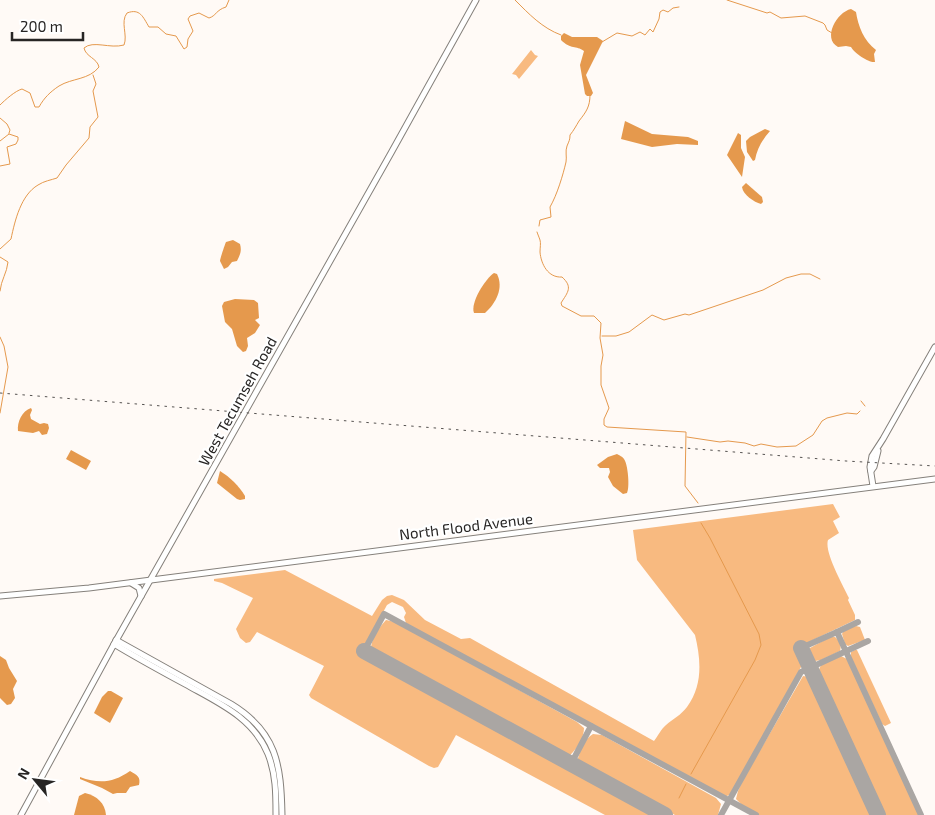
<svg xmlns="http://www.w3.org/2000/svg" width="935" height="815" font-family="'Exo 2',sans-serif">
	<style>
		.green { fill: #f8ba80 }
		.water { fill: #e5994d }
		.lines { fill: none; stroke-linecap: round; stroke-linejoin: round }
		.stream { stroke: #e5994d; stroke-width: 1 }
		.taxiway { stroke: #aaa6a3; stroke-width: 6 }
		.runway { stroke: #aaa6a3; stroke-width: 16 }
		.major-casing { stroke: #85807b; stroke-width: 7 }
		.major { stroke: #fff; stroke-width: 5 }
		.rail { stroke: #555250; stroke-width: 1; stroke-dasharray: 2.5 5; stroke-linecap: butt }
		.labels { text-anchor: middle; dominant-baseline: central; stroke-width: 4.5; stroke-linejoin: round; paint-order: stroke }
		.street-label { font-size: 15px; fill: #272524; stroke: #fff }
	</style>
	<rect width="100%" height="100%" fill="#fffaf6"/>
	<g class="green">
		<polygon points="531,50 535,55 538,56 519,79 516,75 512,74"/>
		<path d="M833 504 840 517 833 521 839 533 828 540C824 552 843 585 849 598L848 600 855 615V620L796 648 802 663 801 667 731 794 727 796H723L418 630 406 623 404 617 406 613 403 607 392 602 387 605 360 655 652 815H605L456 735 438 767 434 768 429 766 311 698 309 695 324 666 257 632 250 642 246 643 240 638 236 629 253 598 222 583 214 581V579L285 570 372 616 382 600 387 596 392 595 404 600 425 620 461 639 470 638 654 741C658 736 661 729 666 725 673 719 681 715 687 707 703 685 701 660 695 635L637 560 633 530Z"/>
		<path d="M386 620 395 622 410 630 577 722 584 728C584 739 576 750 568 757L371 649C371 638 379 628 386 620Z"/>
		<polygon points="856,626 860,627 865,640 848,646 845,644 842,634 844,630"/>
		<path d="M830 637H835C839 640 842 646 840 651L821 660 815 661 809 653 810 648Z"/>
		<polygon points="855,650 857,650 891,723 885,726 882,724 851,657 851,652"/>
		<polygon points="841,656 847,659 919,815 884,815 818,672 821,665"/>
		<polygon points="803,676 809,677 872,815 758,815 742,805 736,799 738,791 744,778"/>
		<path d="M593 734 602 735 620 745 716 798 721 804 718 815H675L577 762C580 751 584 739 593 734Z"/>
	</g>
	<g class="water">
		<path d="M851 9 856 12C858 26 864 41 876 50L874 54 875 62C869 63 854 53 851 47L846 46 838 47C822 38 837 12 851 9Z"/>
		<path d="M564 33 572 37H597L603 41 586 75 593 93 591 96H587L585 94 580 65 584 51C576 45 571 50 561 40V36Z"/>
		<polygon points="625,121 652,134 688,137 698,141 698,145 677,144 652,147 621,139"/>
		<path d="M765 129 770 131C762 140 757 149 755 160L753 161 747 152 746 141 750 137Z"/>
		<polygon points="738,133 741,135 741,148 745,157 742,177 727,155"/>
		<path d="M746 183 762 197 763 202 761 204C754 202 743 195 742 187Z"/>
		<path d="M233 240 240 244C242 251 240 255 237 261L232 262 228 267 224 269 220 261C220 259 225 244 226 242Z"/>
		<path d="M494 273 497 274C504 288 496 303 485 313H474C470 303 485 279 494 273Z"/>
		<polygon points="235,299 254,300 258,303 259,318 255,320 260,325 255,333 247,338 248,346 246,351 243,352 237,346 232,329 225,322 222,306 224,302"/>
		<path d="M31 408 32 410 30 415 31 419 40 424 44 423 48 424 49 428 47 434 42 435 39 431 33 433 18 431C17 422 22 411 31 408Z"/>
		<polygon points="71,450 91,461 86,470 66,459"/>
		<path d="M617 454C619 455 623 457 624 459 628 464 630 488 627 493L623 494 613 486 608 477 610 472 609 468H600L597 465 608 457Z"/>
		<path d="M220 471C230 477 239 486 245 496V499L240 500 237 499 217 483Z"/>
		<polygon points="0,656 6,660 9,668 17,681 13,689 15,698 11,704 7,705 0,698"/>
		<polygon points="108,691 111,691 123,698 110,723 94,713 102,697"/>
		<path d="M130 771C137 775 141 777 139 785L130 787 126 793H117L113 794 102 788 80 779V777C99 784 113 783 130 771Z"/>
		<path d="M85 793C97 796 105 803 106 815H74L79 796Z"/>
	</g>
	<g class="lines">
		<g class="stream">
			<path d="M515 0C529 14 542 28 561 35"/>
			<polyline points="727,0 767,13 770,12 781,18 805,16 823,23 825,25 827,30 832,33"/>
			<polyline points="602,42 617,33 632,36 640,32 645,35 650,29 653,32 659,19 660,12 663,10 668,12 673,8 679,7"/>
			<path d="M0 105C5 100 15 91 22 89L30 93 35 107H39C44 98 50 92 59 86 72 78 89 80 99 67 97 58 86 57 84 48 93 40 110 49 124 45 128 35 120 22 127 13 140 8 143 17 149 27H158L166 34 176 36 184 49 187 47 188 39 193 31 188 19 190 16 199 13 209 18C216 16 216 10 226 7L229 0"/>
			<polyline points="0,118 7,124 10,130 9,133"/>
			<polyline points="0,141 9,134"/>
			<polyline points="0,166 10,164 7,147 16,144 18,140 18,137 9,134"/>
			<path d="M539 226 540 220 551 217 550 207C557 195 563 175 566 162 567 157 565 151 567 146 569 141 570 140 570 135 574 130 576 126 579 121 586 112 590 107 590 95"/>
			<path d="M537 232C538 235 539 237 540 240 541 243 540 248 540 252 541 264 548 278 562 277 573 287 568 292 561 303L562 306 581 316H594L601 323 600 338 603 355 601 366V385L609 408 604 419V425L607 427 686 432 685 486 698 503"/>
			<path d="M0 249 11 239C15 220 21 195 38 185 44 181 51 180 57 178L66 165 89 138 90 127 98 117 93 91 96 84 93 75"/>
			<path d="M0 257 8 262C7 273 1 280 0 291"/>
			<polyline points="602,336 616,336 629,332 652,315 664,320 685,314 689,315 763,290 786,278 801,274 810,274 820,279"/>
			<polyline points="0,337 4,346 8,367 0,413"/>
			<polyline points="861,401 865,406"/>
			<polyline points="687,437 720,442 728,441 745,443 754,446 761,444 777,447 796,446 813,435 822,421 827,418 847,413 857,414 860,411"/>
			<polyline points="691,774 755,660 761,645 759,634 710,538 701,523"/>
			<polyline points="679,798 686,784"/>
		</g>
		<g class="taxiway">
			<polyline points="837,632 858,622"/>
			<polyline points="801,648 837,632 921,815"/>
			<polyline points="364,651 384,614 756,815"/>
			<polyline points="571,764 591,726"/>
			<polyline points="721,815 801,672 868,641"/>
		</g>
		<g class="runway">
			<polyline points="801,648 878,815"/>
			<polyline points="364,651 665,815"/>
		</g>
		<g class="major-casing">
			<g id="major">
				<polyline points="871,471 874,467 878,451"/>
				<polyline points="873,486 870,467 872,456 883,439 935,347"/>
				<polyline points="131,583 139,588 141,596"/>
				<polyline points="0,596 89,588 935,479"/>
				<path d="M116 640 231 704C277 732 281 765 282 815"/>
				<path d="M114 644C137 658 161 671 185 684 217 702 253 717 268 754 276 774 276 794 276 815"/>
				<polyline points="21,815 113,646 391,153 476,0"/>
			</g>
		</g>
		<use href="#major" class="major"/>
		<polyline class="rail" points="0,393 846,461 935,466"/>
	</g>
	<g class="labels">
		<g class="street-label">
			<text transform="translate(237 401) rotate(-61)">West Tecumseh Road</text>
			<text transform="translate(466 526) rotate(-7)">North Flood Avenue</text>
		</g>
	</g>
	<g transform="translate(35 780) rotate(299)" stroke="#ffffff" stroke-width="4" paint-order="stroke">
	<path d="M0-4L9 19L0 12L-9 19Z" fill="#272524"/>
	<text y="-8" font-size="14" font-weight="bold" text-anchor="middle" fill="#272524">N</text>
	</g>
	<path d="M12 32v8h71v-8" fill="none" stroke="#272524" stroke-width="2.5"/>
	<text x="20" y="32" font-size="15" fill="#272524" stroke="#ffffff" stroke-width="4" paint-order="stroke">200 m</text>
</svg>
